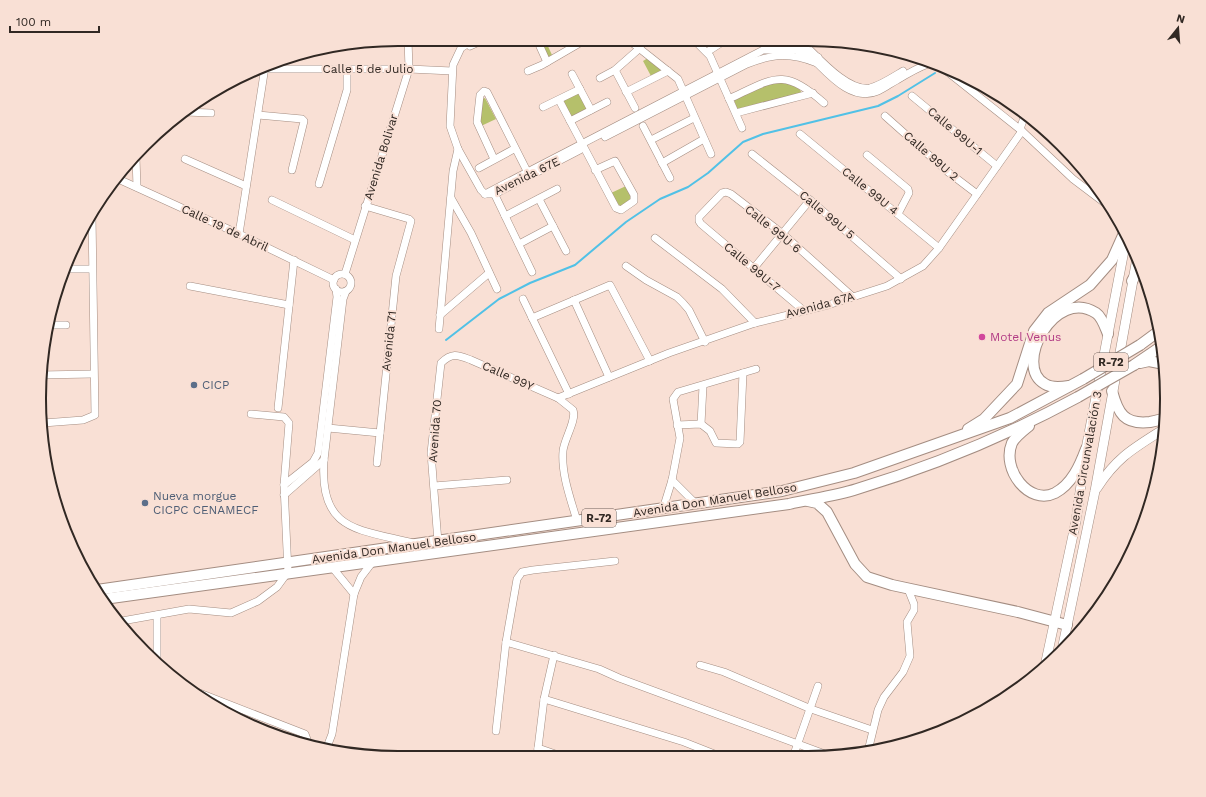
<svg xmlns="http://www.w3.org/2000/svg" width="1206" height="797" font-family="'Work Sans',sans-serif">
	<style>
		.green { fill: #b5c06b }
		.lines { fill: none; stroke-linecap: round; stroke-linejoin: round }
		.stream { stroke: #51c1e6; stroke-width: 2 }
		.minor-casing { stroke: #a48d82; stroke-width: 8 }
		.secondary-casing { stroke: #a48d82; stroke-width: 10 }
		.primary-casing { stroke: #a48d82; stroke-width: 12 }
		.minor { stroke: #fff; stroke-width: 7 }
		.secondary { stroke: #fff; stroke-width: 9 }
		.primary { stroke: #fff; stroke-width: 10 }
		.primary-bridge-casing { stroke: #a48d82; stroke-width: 12; stroke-linecap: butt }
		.primary-bridge { stroke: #fff; stroke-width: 10 }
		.hotel-dot { fill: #d1479c; stroke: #f9e0d5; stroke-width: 1.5 }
		.service-dot { fill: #5c6f8a; stroke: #f9e0d5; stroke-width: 1.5 }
		.labels { text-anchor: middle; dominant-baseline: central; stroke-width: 4; stroke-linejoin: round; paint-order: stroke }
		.shield { fill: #f9e0d5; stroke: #6d5f58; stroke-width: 1 }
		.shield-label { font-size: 11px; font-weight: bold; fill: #312823 }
		.street-label { font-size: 12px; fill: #312823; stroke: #f9e0d5 }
		.hotel-label { font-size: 12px; fill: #b23c85; stroke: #f9e0d5; text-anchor: start }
		.service-label { font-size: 12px; fill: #4e5e75; stroke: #f9e0d5; text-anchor: start }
		.rim { fill: none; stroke: #312823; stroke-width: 2 }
	</style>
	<rect width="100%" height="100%" fill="#f9e0d5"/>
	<g class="green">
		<polygon points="540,40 549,40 546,42 552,55 548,57"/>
		<polygon points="648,58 663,70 651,76 643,61"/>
		<polygon points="782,81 797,86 802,93 737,109 734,100 768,83"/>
		<polygon points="579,92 587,109 571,117 563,100"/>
		<polygon points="485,98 496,119 481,126 478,117 482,99"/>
		<polygon points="626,186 634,198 620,207 611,193"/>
	</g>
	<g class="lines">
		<polyline class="stream" points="446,340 499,299 530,283 575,265 626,222 660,199 688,187 708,173 743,142 763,134 878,106 898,96 935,73"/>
		<g class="minor-casing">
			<g id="minor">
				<polyline points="473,40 461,48 453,65 450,126 458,149 481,190 485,194"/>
				<polyline points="537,40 547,62"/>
				<polyline points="630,41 678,79 711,154"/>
				<polyline points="695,41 710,56 742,128"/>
				<polyline points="795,42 806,52"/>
				<path d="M802 42C817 56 847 92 870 88 881 85 893 77 903 71"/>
				<polyline points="470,46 483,40"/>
				<polyline points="707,52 724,41"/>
				<path d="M815 61C831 77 853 102 878 91 885 88 891 83 897 80 907 74 917 68 928 64"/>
				<polyline points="260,69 409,69 452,71"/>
				<polyline points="944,69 1022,131 1073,179 1110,207"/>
				<polyline points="615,70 635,108"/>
				<polyline points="528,71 542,65 585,40"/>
				<polyline points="572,74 591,110"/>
				<polyline points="600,78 615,70 640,48"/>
				<polyline points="626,92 668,71"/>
				<polyline points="912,96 997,166"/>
				<path d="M729 99C774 78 783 67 824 103"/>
				<polyline points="559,100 616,208 621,210 634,201 634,195 615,161 595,170"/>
				<polyline points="543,107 580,89"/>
				<polyline points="185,112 211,113"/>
				<polyline points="736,113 813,93"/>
				<polyline points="258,115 302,119 304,121 292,170"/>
				<polyline points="885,116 948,172 977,194"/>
				<polyline points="570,121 607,102"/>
				<polyline points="643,126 670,178"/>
				<polyline points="1020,129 1025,115"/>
				<polyline points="800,134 939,248"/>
				<path d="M605 137 747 64C774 53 791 53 817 63"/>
				<polyline points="651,140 694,118"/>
				<polyline points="752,154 810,200 901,279"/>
				<polyline points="867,155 908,189 909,193 898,214"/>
				<polyline points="136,158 137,187"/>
				<polyline points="185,159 246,186"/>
				<polyline points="494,159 477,122 480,95 484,91 487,92 529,175"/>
				<polyline points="662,163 704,139"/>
				<polyline points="479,168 514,149"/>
				<polyline points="116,178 239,234 334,280"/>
				<polyline points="319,184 347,90 347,69"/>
				<polyline points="493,191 532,272"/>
				<polyline points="485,194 763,50 795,50 818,57"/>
				<polyline points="485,194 495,194 580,150"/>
				<polyline points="451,198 471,233 497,289"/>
				<polyline points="539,199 566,251"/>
				<polyline points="272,200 355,240"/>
				<polyline points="365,206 409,219 411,221 396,276 377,463"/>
				<polyline points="505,216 557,189"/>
				<polyline points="239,234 265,67"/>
				<polyline points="655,238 722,289 755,323"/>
				<polyline points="519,244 553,226"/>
				<polyline points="626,266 646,280 677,297 683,303 689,310 705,342"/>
				<polyline points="754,268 810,200"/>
				<polyline points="64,269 92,269"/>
				<polyline points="345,274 409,69 408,39"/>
				<circle cx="342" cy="283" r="9"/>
				<polyline points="190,286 289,305"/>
				<path d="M346 291 343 299 324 460C319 531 357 529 413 543"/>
				<polyline points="523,299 569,394"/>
				<polyline points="574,300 609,377"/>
				<polyline points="803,310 701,224 699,221 699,217 722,193 726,192 731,194 783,234 853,297"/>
				<polyline points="440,315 489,273"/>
				<polyline points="532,318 610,285 650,361"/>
				<polyline points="51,325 66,325"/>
				<polyline points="439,329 453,171 458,149"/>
				<polyline points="40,375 93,374"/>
				<polyline points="558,398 669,353 755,323 828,305 887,286 923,266 939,248 1022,131"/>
				<polyline points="278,408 294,260"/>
				<polyline points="43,423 83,420 95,415 92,216"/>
				<polyline points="701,424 703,386"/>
				<polyline points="677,425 701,424 710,431 716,443 738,444 740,442 743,373"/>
				<polyline points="328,428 380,433"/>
				<polyline points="672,480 696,504"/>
				<polyline points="284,485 313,462 318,453 337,297 336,289"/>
				<polyline points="434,486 507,480"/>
				<polyline points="284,495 324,460"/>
				<polyline points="663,509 672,480 680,438 673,399 678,392 756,369"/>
				<path d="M438 542 431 453 441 363C452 352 458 355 471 360L558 398 573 410C577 420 564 439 563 451 561 474 571 500 577 521"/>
				<polyline points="332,567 354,594"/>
				<polyline points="122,621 189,609 231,613 258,601 277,587 288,572 284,485 289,423 284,417 251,414"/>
				<polyline points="506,642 599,669 619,678 833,757"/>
				<polyline points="157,663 157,615"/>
				<polyline points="700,665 724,672 811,709 872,730"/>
				<polyline points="197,692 305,734 308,742"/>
				<polyline points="544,699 684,742 722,757"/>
				<polyline points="496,731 506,642 517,579 522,572 533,570 615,561"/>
				<polyline points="327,747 332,734 354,594 361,577 374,560"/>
				<polyline points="538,748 561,756"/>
				<polyline points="868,751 878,710 884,697 903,672 910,656 907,622 914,610 914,604 908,589"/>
				<polyline points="537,756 544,699 554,655"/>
				<polyline points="793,757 818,686"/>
			</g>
		</g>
		<g class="secondary-casing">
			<g id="secondary">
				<path d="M1097 488C1117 457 1134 448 1164 429"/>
				<polyline points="1062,650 1095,491 1137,258"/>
				<polyline points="1045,666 1076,521 1086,449 1127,235"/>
			</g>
		</g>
		<g class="primary-casing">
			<g id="primary">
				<polyline points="1132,281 1140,267"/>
				<polyline points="1140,345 1159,331"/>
				<polyline points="1140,363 1149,361 1164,364"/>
				<polyline points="1134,365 1162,346"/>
				<path d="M1069 386C1062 387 1051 388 1045 384 1012 366 1055 286 1096 313 1102 317 1105 327 1108 334"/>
				<path d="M1112 391C1118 413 1124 425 1150 422 1155 421 1160 420 1165 418"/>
				<path d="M1029 426C1024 430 1015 437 1012 443 1001 469 1029 506 1055 493 1072 484 1080 465 1086 449"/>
				<polyline points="968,429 984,419 1017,384 1034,331 1048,313 1090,285 1112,260 1125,231"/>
				<polyline points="808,501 817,503 827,512 855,564 867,577 892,585 1018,612 1067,625"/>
				<polyline points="97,590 782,491 854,473 1010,418 1083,379"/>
				<path d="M104 599 789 504C811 499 835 496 857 489 933 466 1008 435 1078 397"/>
			</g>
		</g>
		<use href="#minor" class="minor"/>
		<use href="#secondary" class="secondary"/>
		<use href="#primary" class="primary"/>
		<g class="primary-bridge-casing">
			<g id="primary-bridge">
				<polyline points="1083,379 1140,345"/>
				<polyline points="1078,397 1134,365"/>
			</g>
		</g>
		<use href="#primary-bridge" class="primary-bridge"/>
	</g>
	<circle class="hotel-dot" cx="982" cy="337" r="4"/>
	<g class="service-dot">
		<circle cx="194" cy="385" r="4"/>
		<circle cx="145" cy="503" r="4"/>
	</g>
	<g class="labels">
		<g class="shield">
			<rect x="1094" y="353" width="34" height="18" rx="3"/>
			<rect x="582" y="509" width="34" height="18" rx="3"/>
		</g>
		<g class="shield-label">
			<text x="1111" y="362">R-72</text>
			<text x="599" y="518">R-72</text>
		</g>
		<g class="street-label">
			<text x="368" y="69">Calle 5 de Julio</text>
			<text transform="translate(955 131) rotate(40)">Calle 99U-1</text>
			<text transform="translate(931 156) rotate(41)">Calle 99U 2</text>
			<text transform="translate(381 157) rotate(-73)">Avenida Bolivar</text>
			<text transform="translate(527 176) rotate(-26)">Avenida 67E</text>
			<text transform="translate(870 191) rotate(39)">Calle 99U 4</text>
			<text transform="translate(827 215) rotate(40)">Calle 99U 5</text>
			<text transform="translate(225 228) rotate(25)">Calle 19 de Abril</text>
			<text transform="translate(773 229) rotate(39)">Calle 99U 6</text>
			<text transform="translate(752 267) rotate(40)">Calle 99U-7</text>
			<text transform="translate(820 305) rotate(-15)">Avenida 67A</text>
			<text transform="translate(389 341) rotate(-84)">Avenida 71</text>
			<text transform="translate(508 376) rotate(24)">Calle 99Y</text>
			<text transform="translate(435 431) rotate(-86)">Avenida 70</text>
			<text transform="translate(1085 463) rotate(-80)">Avenida Circunvalación 3</text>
			<text transform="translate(715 500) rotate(-9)">Avenida Don Manuel Belloso</text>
			<text transform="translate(394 548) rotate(-8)">Avenida Don Manuel Belloso</text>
		</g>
		<g class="hotel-label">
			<text x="990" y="337">Motel Venus</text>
		</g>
		<g class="service-label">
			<text x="202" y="385">CICP</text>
			<text x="153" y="496">Nueva morgue<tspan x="153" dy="14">CICPC CENAMECF</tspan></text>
		</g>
	</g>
	<path d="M0 0H1206V797H0ZM398 46H808A352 352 0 0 1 1160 398V399A352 352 0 0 1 808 751H398A352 352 0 0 1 46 399V398A352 352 0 0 1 398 46Z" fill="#f9e0d5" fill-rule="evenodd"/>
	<path class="rim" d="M398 46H808A352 352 0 0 1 1160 398V399A352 352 0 0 1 808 751H398A352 352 0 0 1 46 399V398A352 352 0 0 1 398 46Z"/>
	<g transform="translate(1178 28) rotate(17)" stroke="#f9e0d5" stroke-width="3" paint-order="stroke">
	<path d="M0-3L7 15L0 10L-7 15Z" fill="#312823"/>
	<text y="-6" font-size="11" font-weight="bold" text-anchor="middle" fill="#312823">N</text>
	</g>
	<path d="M10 26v6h89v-6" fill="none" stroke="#312823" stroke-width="2"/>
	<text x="16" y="26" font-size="12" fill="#312823" stroke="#f9e0d5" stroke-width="3" paint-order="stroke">100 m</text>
</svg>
